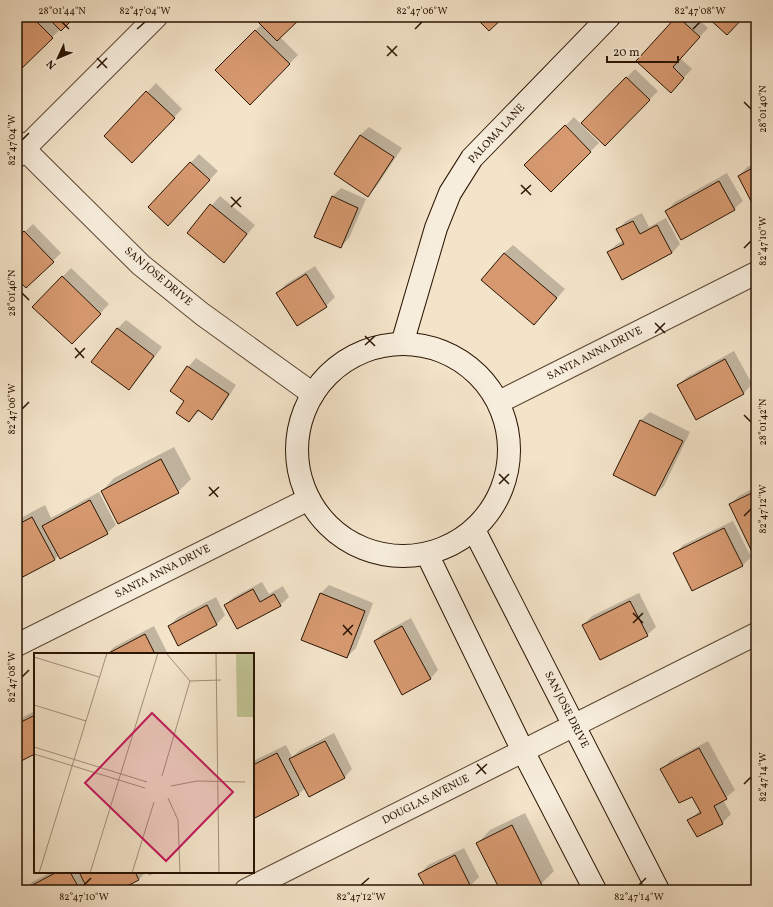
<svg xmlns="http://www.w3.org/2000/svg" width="773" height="907" font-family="Vollkorn,serif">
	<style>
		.shadow { fill: #0003 }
		.building { fill: #d79970; stroke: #291402 }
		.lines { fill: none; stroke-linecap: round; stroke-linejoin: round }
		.street-casing { stroke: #5c4834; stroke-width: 24 }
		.secondary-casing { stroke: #291402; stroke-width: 24 }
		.street { stroke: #f7eddc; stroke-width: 22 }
		.secondary { stroke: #f7eddc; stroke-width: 22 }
		.ticks { fill: none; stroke: #291402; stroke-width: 1.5 }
		.labels { text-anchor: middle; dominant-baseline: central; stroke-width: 3; stroke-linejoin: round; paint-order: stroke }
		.street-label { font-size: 11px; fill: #291402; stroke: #f7eddc }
		.inset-road { fill: none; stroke: #a29079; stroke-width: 1 }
		.view { fill: #c2185b; fill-opacity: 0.15; stroke: #c2185b; stroke-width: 2 }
		.inset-edge { fill: none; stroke: #291402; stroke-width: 2 }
		.neatline { fill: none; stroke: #291402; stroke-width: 1.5 }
		.ticks-label { font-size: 10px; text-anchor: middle; fill: #291402 }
	</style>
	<rect width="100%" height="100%" fill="#f3e3c9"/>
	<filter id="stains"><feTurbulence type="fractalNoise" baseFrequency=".005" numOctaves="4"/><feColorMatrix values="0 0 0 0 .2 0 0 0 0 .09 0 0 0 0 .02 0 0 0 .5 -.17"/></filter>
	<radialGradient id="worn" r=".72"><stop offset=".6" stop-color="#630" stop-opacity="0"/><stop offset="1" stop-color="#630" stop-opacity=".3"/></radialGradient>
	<g class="shadow">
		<polygon points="25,17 73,17 17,71 17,25"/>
		<polygon points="255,17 301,17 280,37 298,55 250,104 216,70 262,24"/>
		<polygon points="677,17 696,17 708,28 680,58 692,69 671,91"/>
		<polygon points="635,69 658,91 605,145 583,123"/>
		<polygon points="156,83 182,109 140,153 105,136"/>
		<polygon points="574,117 599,143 551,190 526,165"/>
		<polygon points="369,127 402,148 376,187 368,195 335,174 360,135"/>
		<polygon points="199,154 218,171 176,216 149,207"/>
		<polygon points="756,163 756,199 739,176 747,167"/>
		<polygon points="727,173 743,201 734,209 666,211 675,202"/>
		<polygon points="341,188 366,199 349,238 341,247 333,196"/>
		<polygon points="220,196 255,225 224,262 188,233"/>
		<polygon points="642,213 649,227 666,218 680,244 672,253 608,252 617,244 623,241 618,229 626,221"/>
		<polygon points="33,224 61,253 26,287 17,277 17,239"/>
		<polygon points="513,245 565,289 542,315 504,253"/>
		<polygon points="315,266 335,297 326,306 278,293 286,284"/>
		<polygon points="71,268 109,304 80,335 33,307"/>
		<polygon points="126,320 162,347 137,380 129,389 117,329"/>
		<polygon points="734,351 752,384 744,393 696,418 678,385 687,377"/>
		<polygon points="196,358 236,385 220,410 212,418 200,410 189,421 185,401 188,367"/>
		<polygon points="650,412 690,432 664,486 655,494 615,475 641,420"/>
		<polygon points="174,447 191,479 178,492 102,491 114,478"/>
		<polygon points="756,487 756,554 730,504 739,496"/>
		<polygon points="99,492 116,525 107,533 59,555 54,560 17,579 17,520 45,505 51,518"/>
		<polygon points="733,521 751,557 742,566 675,553 683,545"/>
		<polygon points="262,582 269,594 283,586 289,597 280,605 225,605 234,597"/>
		<polygon points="329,585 373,603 356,648 347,657 320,594"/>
		<polygon points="639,593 656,627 647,635 583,625 592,616"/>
		<polygon points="216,597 225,615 217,624 179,644 169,626 178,617"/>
		<polygon points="411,618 438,670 430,679 375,641 383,633"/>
		<polygon points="154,626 168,654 107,654 114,647"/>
		<polygon points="35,711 35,753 17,762 17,720"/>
		<polygon points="334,733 352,769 344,778 305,788 298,795 253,816 253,761 286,745 292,757 299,751"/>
		<polygon points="708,741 735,790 723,800 731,814 722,823 689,821 700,810 692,795 662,769 670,761"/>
		<polygon points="525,813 554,871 541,884 529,890 501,890 478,843 490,830"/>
		<polygon points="464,848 479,877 470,886 462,890 428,890 420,874 428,865"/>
		<polygon points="51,872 146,872 139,879 117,890 24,890 32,882"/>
		<polygon points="147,872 157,872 149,876"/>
	</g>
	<g class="building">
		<polygon points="24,17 32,17 53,38 17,73 17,23"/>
		<polygon points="47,17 75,17 61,31"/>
		<polygon points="253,17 300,17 301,18 277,41"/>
		<polygon points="475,17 504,17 489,31"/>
		<polygon points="676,17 678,17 700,37 673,67 684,78 671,93 636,61"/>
		<polygon points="707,17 744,17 727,35"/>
		<polygon points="255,30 290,64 250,105 215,70"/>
		<polygon points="626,77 650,100 605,146 581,123"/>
		<polygon points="146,91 175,118 132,163 104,136"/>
		<polygon points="565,125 591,152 551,192 524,165"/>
		<polygon points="360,135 394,157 368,197 334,174"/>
		<polygon points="190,162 210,180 168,226 148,207"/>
		<polygon points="756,166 756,201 752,203 738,176"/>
		<polygon points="719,181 735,210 681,240 665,211"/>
		<polygon points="332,196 358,208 341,248 314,237"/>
		<polygon points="210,204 247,234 224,263 187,233"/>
		<polygon points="633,221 640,234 657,225 672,253 622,280 607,252 624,244 616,229"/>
		<polygon points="24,231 54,262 26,288 17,279 17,238"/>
		<polygon points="504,253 557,298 534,325 481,280"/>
		<polygon points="306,274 327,307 297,326 276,293"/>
		<polygon points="62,276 101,314 72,344 32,307"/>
		<polygon points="117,328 154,356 129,390 91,362"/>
		<polygon points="725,359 744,394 696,420 677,385"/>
		<polygon points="187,366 229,394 212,420 198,410 189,422 176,413 184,401 170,391"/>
		<polygon points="640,420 683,441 655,496 613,475"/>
		<polygon points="161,459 179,493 118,524 101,491"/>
		<polygon points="756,491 756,555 754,556 729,504"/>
		<polygon points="90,500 108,534 60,559 42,526"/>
		<polygon points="32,517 55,560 17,580 17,525"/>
		<polygon points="724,528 743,566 692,591 673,553"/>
		<polygon points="253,589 260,602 274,594 281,606 237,629 224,605"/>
		<polygon points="320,593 365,611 347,658 301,640"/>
		<polygon points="630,601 648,636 600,660 582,625"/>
		<polygon points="207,605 217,625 178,646 168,626"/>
		<polygon points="402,626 431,679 402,695 374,641"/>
		<polygon points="145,634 155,654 107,654"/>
		<polygon points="35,715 35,754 17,763 17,724"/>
		<polygon points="325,741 345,778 309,797 289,759"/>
		<polygon points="699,748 727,799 714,806 723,824 697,837 687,820 701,813 692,797 679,803 660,769"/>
		<polygon points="277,753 299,795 253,819 253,765"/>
		<polygon points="512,825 542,885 531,890 500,890 476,843"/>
		<polygon points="455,855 471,887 464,890 427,890 418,874"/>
		<polygon points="57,872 70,872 80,890 23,890"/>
		<polygon points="79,872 135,872 139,880 119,890 88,890"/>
	</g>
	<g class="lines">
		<g class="street-casing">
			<g id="street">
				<polyline points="17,142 141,265 202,314 313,394"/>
				<polyline points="17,156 156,17"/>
				<polyline points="499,402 756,273"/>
				<polyline points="17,645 309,499"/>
				<polyline points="246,890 756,634"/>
			</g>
		</g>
		<g class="secondary-casing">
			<g id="secondary">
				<circle cx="403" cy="450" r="106"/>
				<polyline points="402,344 436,228 450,193 472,158 609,17"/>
				<polyline points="474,530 658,890"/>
				<polyline points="427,554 523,751 595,890"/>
			</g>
		</g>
		<use href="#street" class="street"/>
		<use href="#secondary" class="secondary"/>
	</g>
	<path class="ticks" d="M62 22 69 29M137 29 145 22M415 29 422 22M693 29 700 22M387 46 397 56M387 56 397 46M97 58 107 68M97 68 107 58M744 102 751 109M22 140 29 133M521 185 531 195M521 194 531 185M231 197 241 207M231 207 241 197M744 248 751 241M22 293 29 300M655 323 665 333M655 333 665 323M365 336 375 346M365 345 375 336M75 348 84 358M75 358 85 348M22 409 29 402M744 415 751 422M499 474 509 484M499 484 509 474M209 487 218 497M209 496 219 487M744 516 751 509M633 613 643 623M633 623 643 613M343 625 352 635M343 635 353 625M22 677 29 670M477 764 486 774M476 774 487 764M744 784 751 777M84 885 91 878M361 885 369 878M639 885 646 878"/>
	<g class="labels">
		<g class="street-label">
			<text transform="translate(497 134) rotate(-47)">PALOMA LANE</text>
			<text transform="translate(158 277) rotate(40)">SAN JOSE DRIVE</text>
			<text transform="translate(595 354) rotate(-27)">SANTA ANNA DRIVE</text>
			<text transform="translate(163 572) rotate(-27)">SANTA ANNA DRIVE</text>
			<text transform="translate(566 710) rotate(63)">SAN JOSE DRIVE</text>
			<text transform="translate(426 800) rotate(-27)">DOUGLAS AVENUE</text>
		</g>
	</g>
	<g transform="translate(34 653)">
		<rect width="220" height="220" fill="#f3e3c9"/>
		<path d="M220 0V64H203L202 0Z" fill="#c0c293"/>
		<path class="inset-road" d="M132 0 156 28 187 27M182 0 185 220M0 4 65 24M0 52 52 68M0 94 113 129M0 101 111 135M128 123 156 28M137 133 163 128 211 129M134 145 144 167 146 220M5 220 73 0M56 220 124 0M98 220 120 149"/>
		<path class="view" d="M118 60 199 139 132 208 51 130Z"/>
		<rect width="220" height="220" class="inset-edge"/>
	</g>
	<rect width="773" height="907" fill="none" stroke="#f3e3c9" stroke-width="44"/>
	<g transform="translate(58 58) rotate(226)" stroke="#f7eddc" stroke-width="3" paint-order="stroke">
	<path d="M0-3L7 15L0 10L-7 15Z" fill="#291402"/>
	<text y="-6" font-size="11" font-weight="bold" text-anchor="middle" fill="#291402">N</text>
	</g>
	<path d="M607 56v6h71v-6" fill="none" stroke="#291402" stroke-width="2"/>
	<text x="613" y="56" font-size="12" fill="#291402" stroke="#f7eddc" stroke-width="3" paint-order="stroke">20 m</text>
	<rect x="22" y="22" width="729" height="863" class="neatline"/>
	<g class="ticks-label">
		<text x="62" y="14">28°01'44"N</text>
		<text x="145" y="14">82°47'04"W</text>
		<text x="422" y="14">82°47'06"W</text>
		<text x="700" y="14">82°47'08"W</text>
		<text transform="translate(762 109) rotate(-90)" y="4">28°01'40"N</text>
		<text transform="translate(11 140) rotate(-90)" y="4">82°47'04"W</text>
		<text transform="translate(762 241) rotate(-90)" y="4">82°47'10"W</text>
		<text transform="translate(11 293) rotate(-90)" y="4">28°01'46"N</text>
		<text transform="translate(11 409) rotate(-90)" y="4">82°47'06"W</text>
		<text transform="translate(762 422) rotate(-90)" y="4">28°01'42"N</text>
		<text transform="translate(762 509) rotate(-90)" y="4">82°47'12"W</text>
		<text transform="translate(11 677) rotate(-90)" y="4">82°47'08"W</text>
		<text transform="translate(762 777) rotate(-90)" y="4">82°47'14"W</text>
		<text x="84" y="900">82°47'10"W</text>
		<text x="361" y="900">82°47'12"W</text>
		<text x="639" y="900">82°47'14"W</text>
	</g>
	<rect width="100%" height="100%" filter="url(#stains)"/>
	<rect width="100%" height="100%" fill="url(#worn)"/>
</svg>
